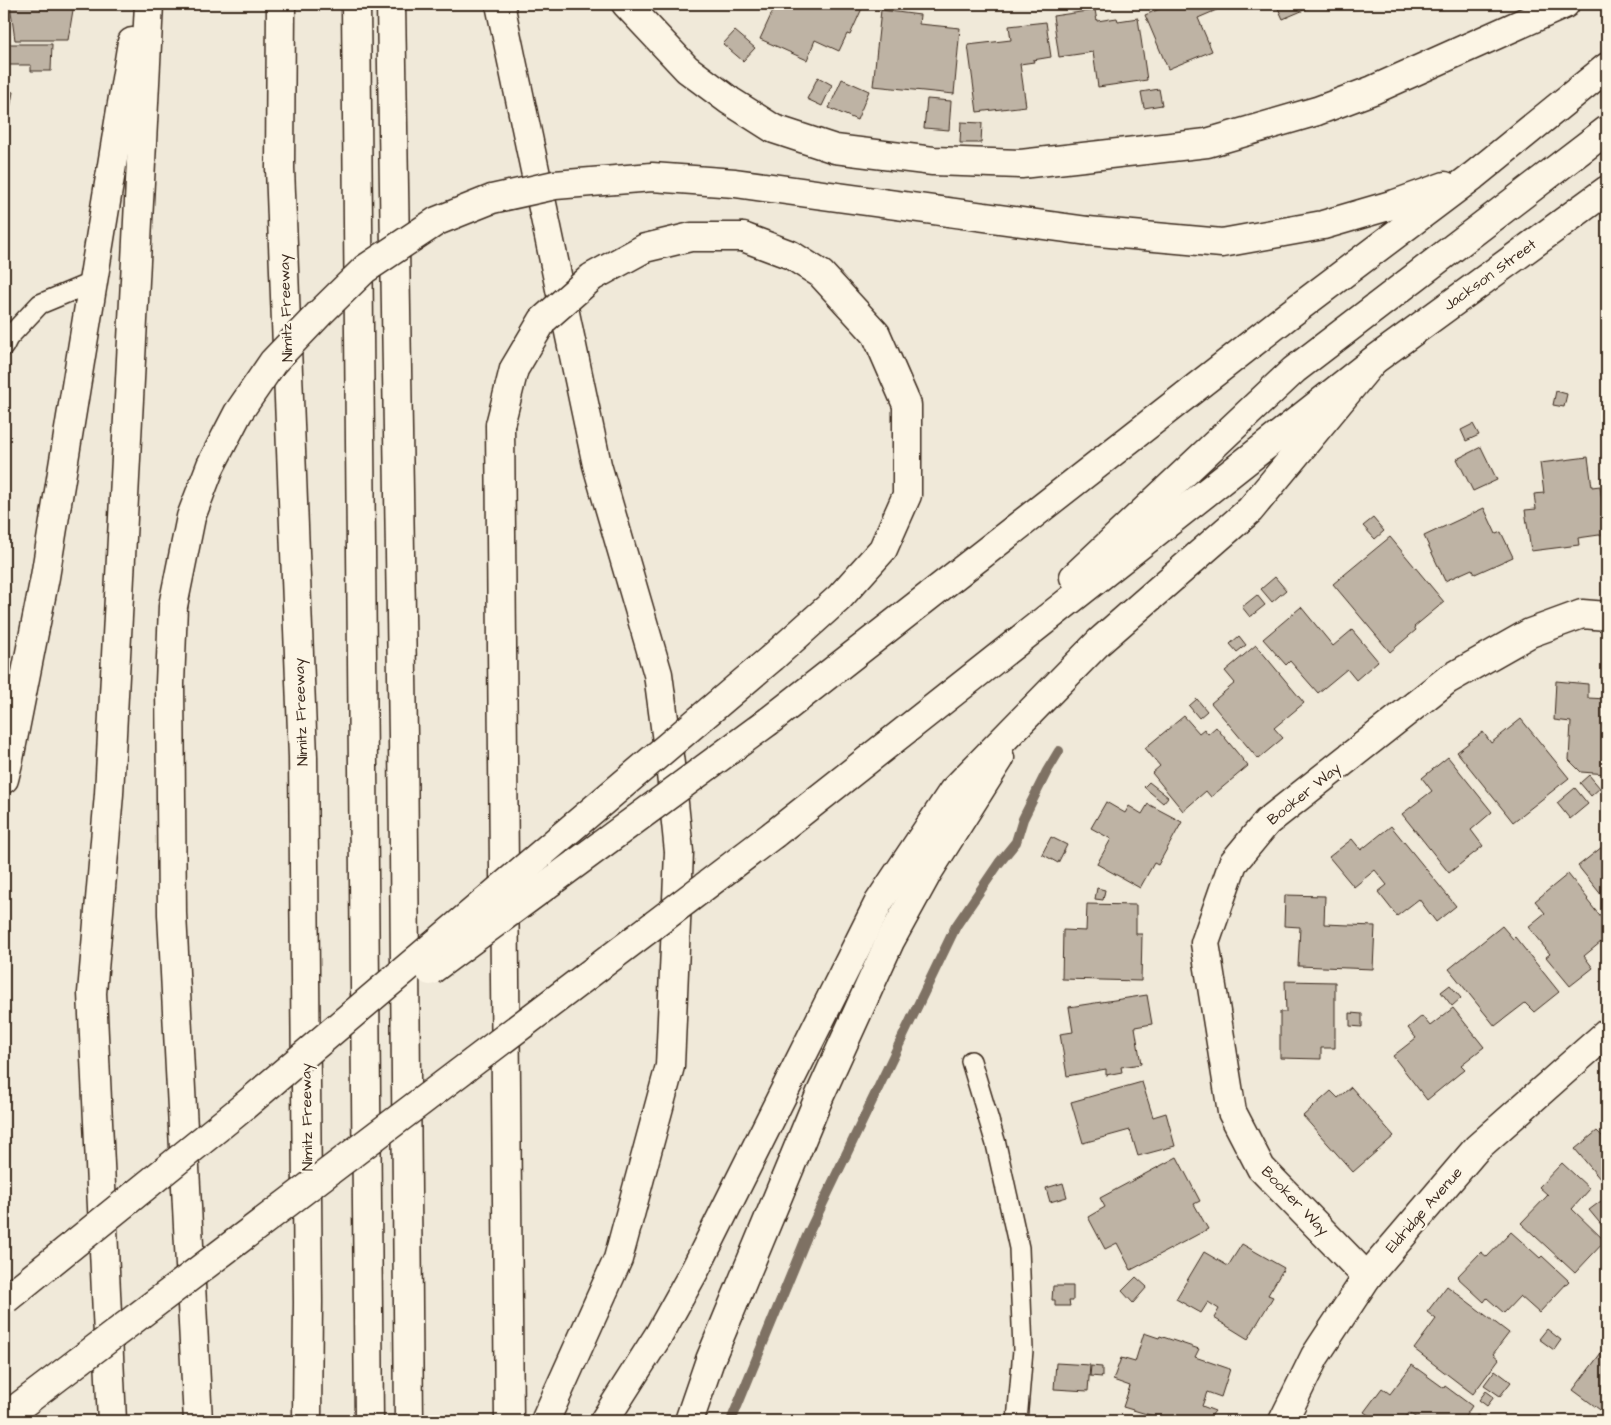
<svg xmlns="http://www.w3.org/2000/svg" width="1611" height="1425" font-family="'Architects Daughter',sans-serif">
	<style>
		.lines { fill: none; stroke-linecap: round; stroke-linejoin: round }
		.stream { stroke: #7e7163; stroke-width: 10 }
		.building { fill: #beb3a4; stroke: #3b2a1e }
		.lane-casing { stroke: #3b2a1e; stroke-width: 22 }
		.street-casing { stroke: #3b2a1e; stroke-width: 31 }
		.highway-casing { stroke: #3b2a1e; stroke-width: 31 }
		.lane { stroke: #fcf5e5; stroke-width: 19 }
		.street { stroke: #fcf5e5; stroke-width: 28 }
		.highway { stroke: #fcf5e5; stroke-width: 28 }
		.highway-bridge-casing { stroke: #3b2a1e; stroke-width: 31; stroke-linecap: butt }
		.highway-bridge { stroke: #fcf5e5; stroke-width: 28 }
		.labels { text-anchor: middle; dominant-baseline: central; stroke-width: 4.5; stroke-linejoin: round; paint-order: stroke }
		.street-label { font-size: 15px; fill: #3b2a1e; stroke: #fcf5e5 }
	</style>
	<rect width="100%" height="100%" fill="#f0e9d9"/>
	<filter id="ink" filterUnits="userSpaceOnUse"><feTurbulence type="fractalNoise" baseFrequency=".02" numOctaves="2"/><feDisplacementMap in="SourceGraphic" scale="10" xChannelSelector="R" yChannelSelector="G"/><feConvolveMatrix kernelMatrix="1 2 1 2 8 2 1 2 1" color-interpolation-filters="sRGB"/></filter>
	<g filter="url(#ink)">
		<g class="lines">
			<polyline class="stream" points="731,1421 807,1236 956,926 999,863 1016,842 1023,819 1047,771 1059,751"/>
		</g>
		<g class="building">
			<polygon points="10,4 74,4 68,40 15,40"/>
			<polygon points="776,4 864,4 850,35 847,34 839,51 815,40 807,60 760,39"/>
			<polygon points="1162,4 1228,4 1228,5 1198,18 1212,51 1168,69 1145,15 1164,7"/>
			<polygon points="1276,4 1318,4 1283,19"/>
			<polygon points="881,10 920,15 919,24 960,28 954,94 873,86"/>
			<polygon points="1095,10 1097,21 1117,18 1118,21 1138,18 1147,80 1098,87 1093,52 1059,57 1053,16"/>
			<polygon points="1046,22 1051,57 1033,60 1034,62 1020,64 1026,106 977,112 968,45 1011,40 1009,26"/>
			<polygon points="735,31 755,48 743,61 723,44"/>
			<polygon points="4,44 52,44 51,71 31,71 31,65 4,65"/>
			<polygon points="818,77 832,85 822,106 807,99"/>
			<polygon points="842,79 869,91 857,120 829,108"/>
			<polygon points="1159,89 1162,105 1144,108 1141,92"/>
			<polygon points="4,90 13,92 4,142"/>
			<polygon points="927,99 951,101 949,130 924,128"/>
			<polygon points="961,122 982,123 981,143 960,143"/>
			<polygon points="1556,391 1567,394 1564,407 1553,405"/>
			<polygon points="1473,424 1479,435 1466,441 1461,430"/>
			<polygon points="1481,447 1497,480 1473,491 1457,459"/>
			<polygon points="1588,457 1592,487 1600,486 1606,534 1578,538 1579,545 1531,551 1525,510 1536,509 1534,494 1544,493 1540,463"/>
			<polygon points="1484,508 1496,534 1501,532 1513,557 1475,574 1472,569 1445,581 1424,536"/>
			<polygon points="1373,518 1384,531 1375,539 1363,526"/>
			<polygon points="1390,537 1444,602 1414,627 1416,630 1390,652 1333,584"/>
			<polygon points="1275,577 1286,590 1272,602 1261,589"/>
			<polygon points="1257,595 1265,605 1250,617 1242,607"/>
			<polygon points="1301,607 1333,646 1352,630 1378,661 1356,680 1347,669 1318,693 1290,661 1286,665 1263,639"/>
			<polygon points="1239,636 1246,645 1237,652 1230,644"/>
			<polygon points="1256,645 1304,703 1274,728 1283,738 1258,759 1211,703 1235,683 1225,671"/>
			<polygon points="1556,681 1588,684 1588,698 1607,699 1607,774 1581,772 1569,760 1571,722 1554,720"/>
			<polygon points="1197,699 1207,711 1199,718 1189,706"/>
			<polygon points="1184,716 1199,733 1204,729 1208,734 1216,727 1248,766 1211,797 1206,791 1183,811 1152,773 1160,766 1145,748"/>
			<polygon points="1521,719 1569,778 1513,822 1457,752 1483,732 1491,743"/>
			<polygon points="1448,757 1492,812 1471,830 1483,846 1449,873 1402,814 1432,791 1422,778"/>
			<polygon points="1589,775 1600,788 1591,796 1580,783"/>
			<polygon points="1149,782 1168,797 1163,803 1144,787"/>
			<polygon points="1575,788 1588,804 1570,819 1557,803"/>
			<polygon points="1606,789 1607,789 1607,803 1603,802"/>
			<polygon points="1106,802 1125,813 1129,806 1142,814 1148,804 1182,822 1158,865 1154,863 1140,888 1097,864 1111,839 1091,828"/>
			<polygon points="1391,826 1456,906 1436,922 1419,899 1397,916 1378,892 1387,885 1375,870 1354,887 1329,857 1352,839 1361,850"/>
			<polygon points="1051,837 1067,845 1058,863 1042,854"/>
			<polygon points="1607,843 1607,902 1578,866"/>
			<polygon points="1568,874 1588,899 1587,900 1607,925 1607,937 1584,956 1593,968 1570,986 1546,957 1550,954 1528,927 1545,913 1535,901"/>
			<polygon points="1097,888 1105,890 1103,900 1095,899"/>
			<polygon points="1285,895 1325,896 1324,924 1375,926 1373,969 1298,966 1300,927 1284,926"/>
			<polygon points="1087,904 1136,905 1136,934 1142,934 1141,981 1062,979 1063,930 1086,931"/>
			<polygon points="1502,926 1513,939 1515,937 1559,992 1534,1012 1525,1003 1495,1026 1449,969"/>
			<polygon points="1285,981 1335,982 1335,1048 1321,1048 1321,1059 1280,1058 1280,1012 1286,1012"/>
			<polygon points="1450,985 1461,998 1452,1006 1441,992"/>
			<polygon points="1147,995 1152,1024 1135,1027 1141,1064 1121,1067 1122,1072 1106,1075 1106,1069 1067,1076 1060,1034 1073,1032 1069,1007"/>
			<polygon points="1453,1008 1484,1047 1461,1065 1465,1069 1427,1100 1393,1056 1416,1038 1408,1028 1422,1016 1430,1026"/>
			<polygon points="1350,1013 1362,1014 1362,1027 1350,1026"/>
			<polygon points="1142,1082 1153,1117 1166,1113 1175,1146 1138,1156 1130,1130 1083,1143 1071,1102"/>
			<polygon points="1351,1087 1394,1136 1353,1172 1303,1116 1331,1091 1338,1098"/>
			<polygon points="1597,1131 1607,1141 1607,1175 1601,1180 1575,1149"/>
			<polygon points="1177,1157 1200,1201 1194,1204 1208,1229 1131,1270 1117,1243 1105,1249 1088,1217 1105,1207 1100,1198"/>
			<polygon points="1562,1163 1590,1189 1572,1209 1605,1241 1575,1273 1521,1223 1548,1195 1539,1187"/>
			<polygon points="1063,1183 1067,1197 1050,1202 1046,1188"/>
			<polygon points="1601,1201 1607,1209 1607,1226 1604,1228 1589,1210"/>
			<polygon points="1511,1232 1540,1258 1542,1256 1569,1281 1539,1313 1520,1296 1504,1313 1487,1298 1484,1302 1457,1277 1481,1252 1487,1257"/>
			<polygon points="1242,1244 1284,1268 1268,1295 1273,1297 1248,1339 1214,1318 1219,1309 1208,1302 1201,1313 1176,1299 1204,1252 1228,1266"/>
			<polygon points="1136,1277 1147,1287 1133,1303 1122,1291"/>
			<polygon points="1053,1286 1073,1286 1073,1301 1069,1301 1070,1306 1055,1306 1055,1300 1052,1300"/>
			<polygon points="1447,1286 1509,1333 1493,1354 1499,1359 1473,1394 1414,1349 1436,1319 1427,1312"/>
			<polygon points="1547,1329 1561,1340 1554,1350 1539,1339"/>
			<polygon points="1144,1333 1159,1338 1160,1336 1199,1349 1195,1357 1230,1369 1221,1397 1207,1392 1202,1406 1215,1411 1207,1421 1170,1421 1123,1407 1130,1386 1113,1380 1121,1358 1135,1362"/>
			<polygon points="1607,1345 1607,1415 1573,1390"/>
			<polygon points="1056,1363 1090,1365 1088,1391 1054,1389"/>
			<polygon points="1412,1365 1444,1388 1445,1386 1472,1406 1462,1421 1421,1421 1409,1413 1403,1421 1377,1421 1364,1412 1382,1388 1390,1394"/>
			<polygon points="1091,1366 1102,1367 1102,1377 1090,1376"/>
			<polygon points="1495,1370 1511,1382 1500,1396 1484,1385"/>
			<polygon points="1486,1391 1494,1397 1487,1406 1479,1400"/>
			<polygon points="1477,1415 1487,1421 1473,1421"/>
		</g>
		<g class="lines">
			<g class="lane-casing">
				<g id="lane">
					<polyline points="4,346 8,338 40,304 93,282"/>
					<polyline points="971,1061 996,1144 1019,1248 1023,1350 1017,1421"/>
				</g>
			</g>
			<g class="street-casing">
				<g id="street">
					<polyline points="1367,1277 1261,1168 1232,1112 1205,943 1233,863 1267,822 1447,680 1530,633 1582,614 1607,616"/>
					<polyline points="1283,1421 1315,1356 1367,1277 1477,1148 1607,1033"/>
				</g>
			</g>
			<g class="highway-casing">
				<g id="highway">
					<polyline points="281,4 280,168 303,757 308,1302 307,1421"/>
					<polyline points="356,4 369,1421"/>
					<polyline points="391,4 403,736 409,1421"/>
					<polyline points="500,4 597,465 658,674 670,764 679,852 670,1066 618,1259 545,1421"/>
					<polyline points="626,4 687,69 730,101 774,129 835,149 933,161 1021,164 1207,143 1317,111 1373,90 1565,4"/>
					<polyline points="1088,231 1222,243 1323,225 1395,204 1445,186"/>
					<polyline points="743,237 791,255 821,274 876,334 907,405 907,495 883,549 839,598 773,657"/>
					<polyline points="500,425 509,1421"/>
					<polyline points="1074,577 1294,370 1607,130"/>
					<polyline points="173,606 170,684 172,914 198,1421"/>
					<polyline points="769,721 1286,317 1473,176 1607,67"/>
					<polyline points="4,779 9,759 45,577 132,42"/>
					<polyline points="774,834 1373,361 1607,190"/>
					<polyline points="4,1418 79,1361"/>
					<polyline points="112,1421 92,993 109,794 149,4"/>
					<polyline points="604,1421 660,1333 696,1268 879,902 953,791 1099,642 1250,510 1373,361"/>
					<polyline points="689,1421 710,1360 820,1095 890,941 928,872 1000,758"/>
				</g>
			</g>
			<use href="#lane" class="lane"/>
			<use href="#street" class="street"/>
			<use href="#highway" class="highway"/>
			<g class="highway-bridge-casing">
				<g id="highway-bridge">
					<polyline points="500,425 514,369 543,320 592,277 645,248 691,237 743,237"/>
					<polyline points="173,606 191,517 211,465 238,413 273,362 319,314 365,269 437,221 492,199 555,185 652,177 735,183 1088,231"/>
					<polyline points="430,971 769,721"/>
					<polyline points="6,1299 235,1114 773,657"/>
					<polyline points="79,1361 774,834"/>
				</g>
			</g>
			<use href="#highway-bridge" class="highway-bridge"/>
		</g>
	</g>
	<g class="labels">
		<g class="street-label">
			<text transform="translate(1490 275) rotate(-36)">Jackson Street</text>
			<text transform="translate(286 308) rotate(-92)">Nimitz Freeway</text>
			<text transform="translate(301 712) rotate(-92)">Nimitz Freeway</text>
			<text transform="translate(1304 794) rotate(-39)">Booker Way</text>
			<text transform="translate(307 1117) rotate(-91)">Nimitz Freeway</text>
			<text transform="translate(1295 1201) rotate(46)">Booker Way</text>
			<text transform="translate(1424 1210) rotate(-49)">Eldridge Avenue</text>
		</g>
	</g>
	<rect width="1611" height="1425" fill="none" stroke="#fcf5e5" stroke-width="20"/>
	<rect x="10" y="10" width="1591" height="1405" fill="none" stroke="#3b2a1e" stroke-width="2" filter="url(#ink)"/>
</svg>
